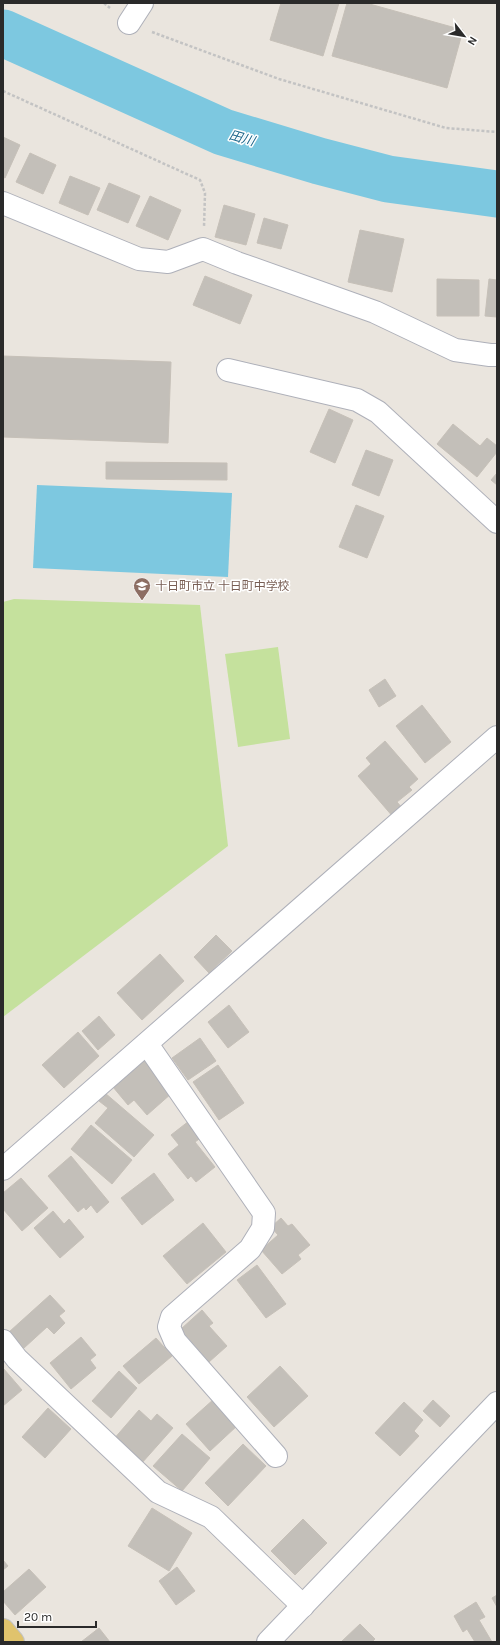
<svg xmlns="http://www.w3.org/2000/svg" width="500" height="1645" font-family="Karla,'Noto Sans JP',sans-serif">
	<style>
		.pitch { fill: #c5e19d }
		.water { fill: #7dc8e0 }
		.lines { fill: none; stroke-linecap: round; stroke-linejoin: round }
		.river { stroke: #7dc8e0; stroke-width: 47 }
		.building { fill: #c3bfb9; stroke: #c6c0b8 }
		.minor-casing { stroke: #aeb0b9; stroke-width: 24 }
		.major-casing { stroke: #c3c3c3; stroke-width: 24 }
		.path { stroke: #c3c3c3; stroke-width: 2.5; stroke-dasharray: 3 2; stroke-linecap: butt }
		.minor { stroke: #fff; stroke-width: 22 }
		.major { stroke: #e0c36d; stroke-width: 22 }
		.labels { text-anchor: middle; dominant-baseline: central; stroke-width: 3; stroke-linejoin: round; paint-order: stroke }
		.education-label { font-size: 12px; fill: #785e54; stroke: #fff; text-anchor: start }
		.water-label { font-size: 13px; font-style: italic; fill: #1d678b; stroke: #fff }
	</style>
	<rect width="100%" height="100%" fill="#eae5de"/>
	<g class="pitch">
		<polygon points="14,599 200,605 228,846 3,1017 3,602"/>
		<polygon points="278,647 290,739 238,747 225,654"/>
	</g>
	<polygon class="water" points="37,485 232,493 228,577 33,568"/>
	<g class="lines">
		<polyline class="river" points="3,33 223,132 319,161 388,179 497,194"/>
	</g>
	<g class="building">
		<polygon points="281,3 339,3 323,56 270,40"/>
		<polygon points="347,3 366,3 463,30 447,88 332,56"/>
		<polygon points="3,137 20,145 5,178 3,177"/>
		<polygon points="30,153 56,165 43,194 16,182"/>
		<polygon points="70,176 100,188 88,215 59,203"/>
		<polygon points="109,183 140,196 128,223 97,210"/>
		<polygon points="150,196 181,210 168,240 136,226"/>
		<polygon points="224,205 255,214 246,245 215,237"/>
		<polygon points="264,218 288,225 281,249 257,243"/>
		<polygon points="360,230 404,239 392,292 348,282"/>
		<polygon points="205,276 252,295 240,324 193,305"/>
		<polygon points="437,279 479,280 479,316 437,316"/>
		<polygon points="489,279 497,280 497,317 485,316"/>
		<polygon points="3,356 171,362 168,443 3,437"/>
		<polygon points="329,409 353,420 335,463 310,452"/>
		<polygon points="453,424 480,446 487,438 497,446 497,452 477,477 437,444"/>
		<polygon points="366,450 393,460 379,496 352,485"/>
		<polygon points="106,462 227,463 227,480 106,479"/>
		<polygon points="497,473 497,485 491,480"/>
		<polygon points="356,505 384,516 367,558 339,547"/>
		<polygon points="385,679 396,696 379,707 369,690"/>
		<polygon points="422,705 451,742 425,763 396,726"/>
		<polygon points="385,741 418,779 409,787 412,790 397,802 403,809 394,818 358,776 371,764 366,758"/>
		<polygon points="216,935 232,951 209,973 194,957"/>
		<polygon points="160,954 184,981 142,1020 117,993"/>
		<polygon points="229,1005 249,1032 228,1048 208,1022"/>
		<polygon points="99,1016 115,1035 98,1050 82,1031"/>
		<polygon points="78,1032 99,1056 64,1088 42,1065"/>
		<polygon points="200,1038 216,1061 188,1080 172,1058"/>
		<polygon points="145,1060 172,1093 147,1115 134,1100 128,1105 113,1087"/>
		<polygon points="218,1065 244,1103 219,1120 193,1082"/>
		<polygon points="105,1093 154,1135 134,1157 95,1123 108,1108 99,1101"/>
		<polygon points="189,1121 202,1137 195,1142 215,1167 196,1182 191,1176 188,1179 168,1154 179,1145 171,1135"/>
		<polygon points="91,1125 132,1160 112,1184 71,1149"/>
		<polygon points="71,1156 109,1202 97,1213 91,1205 86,1210 84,1207 78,1212 48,1176"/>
		<polygon points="154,1173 174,1200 142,1225 121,1198"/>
		<polygon points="21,1178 48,1208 22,1231 3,1209 3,1193"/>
		<polygon points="53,1211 64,1224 69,1219 84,1237 60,1258 34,1228"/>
		<polygon points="281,1218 288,1226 292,1224 310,1245 298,1255 301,1259 282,1274 261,1250 278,1235 271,1227"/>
		<polygon points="203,1223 226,1252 187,1284 163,1256"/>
		<polygon points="257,1265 286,1304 266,1318 237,1280"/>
		<polygon points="50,1295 65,1311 59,1316 65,1323 54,1334 47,1327 24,1348 9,1332"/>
		<polygon points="202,1310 213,1323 209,1326 227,1346 209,1362 181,1329"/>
		<polygon points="81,1337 96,1355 90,1360 96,1368 71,1389 50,1363"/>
		<polygon points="156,1338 172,1356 139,1384 123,1366"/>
		<polygon points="280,1366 308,1396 274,1427 247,1397"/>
		<polygon points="3,1368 22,1390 3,1406"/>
		<polygon points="119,1371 137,1388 111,1418 92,1401"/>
		<polygon points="214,1399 238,1425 210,1451 186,1424"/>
		<polygon points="433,1400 450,1416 440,1427 423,1411"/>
		<polygon points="404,1402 423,1420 414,1431 419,1436 400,1456 375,1433"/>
		<polygon points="48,1408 71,1429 45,1458 22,1437"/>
		<polygon points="139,1410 151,1421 157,1414 173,1428 141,1464 113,1440"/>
		<polygon points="182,1434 210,1458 182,1491 153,1466"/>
		<polygon points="243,1444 266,1466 228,1506 205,1483"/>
		<polygon points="152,1508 192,1533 169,1571 128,1546"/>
		<polygon points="303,1519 327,1543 295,1575 271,1551"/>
		<polygon points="3,1560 8,1566 3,1570"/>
		<polygon points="177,1567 195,1591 176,1605 159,1581"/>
		<polygon points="29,1569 46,1587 15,1615 3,1601 3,1592"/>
		<polygon points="497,1595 497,1607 492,1598"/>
		<polygon points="476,1602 485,1617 479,1620 492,1642 475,1642 467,1629 463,1632 454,1616"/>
		<polygon points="360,1624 375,1639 372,1642 341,1642"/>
		<polygon points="99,1628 110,1642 81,1642"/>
	</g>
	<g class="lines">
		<g class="minor-casing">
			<g id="minor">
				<polyline points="129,23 142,3"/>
				<polyline points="3,203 139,259 168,262 203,249 237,263 375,312 455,350 490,355 497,355"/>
				<polyline points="228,370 357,400 378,412 497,522"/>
				<polyline points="147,1044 264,1213 263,1228 250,1249 172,1317 169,1327 175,1341 276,1456"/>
				<polyline points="3,1169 497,737"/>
				<polyline points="3,1341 17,1359 158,1492 211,1517 303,1606"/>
				<polyline points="268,1642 497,1403"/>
			</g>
		</g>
		<g class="major-casing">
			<polyline id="major" points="3,1630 13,1642"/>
		</g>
		<g class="path">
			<polyline points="104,3 110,8"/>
			<polyline points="152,32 279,79 446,128 497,132"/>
			<polyline points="3,91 200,180 205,193 204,227"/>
		</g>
		<use href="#minor" class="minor"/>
		<use href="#major" class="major"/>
	</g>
	<defs>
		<g id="school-pin" transform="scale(0.9)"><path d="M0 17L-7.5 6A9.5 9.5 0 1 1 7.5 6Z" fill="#8d6e63" stroke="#fff"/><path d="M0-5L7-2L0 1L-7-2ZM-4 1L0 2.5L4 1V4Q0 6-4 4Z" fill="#fff"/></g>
	</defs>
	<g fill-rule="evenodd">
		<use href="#school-pin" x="142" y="586"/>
	</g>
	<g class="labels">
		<g class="education-label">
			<text x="155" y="586">十日町市立 十日町中学校</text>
		</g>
		<g class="water-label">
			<text transform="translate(242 138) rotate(16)">田川</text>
		</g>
	</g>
	<rect width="500" height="1645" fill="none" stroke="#2a2a2a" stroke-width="8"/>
	<g transform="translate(464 36) rotate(121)" stroke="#ffffff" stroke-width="3" paint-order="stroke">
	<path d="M0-3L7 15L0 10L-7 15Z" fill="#2a2a2a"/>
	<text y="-6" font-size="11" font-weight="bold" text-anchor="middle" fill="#2a2a2a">N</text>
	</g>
	<path d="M18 1621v6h78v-6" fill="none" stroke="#2a2a2a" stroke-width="2"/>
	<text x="24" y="1621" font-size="12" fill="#2a2a2a" stroke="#ffffff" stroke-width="3" paint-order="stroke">20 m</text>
</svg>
